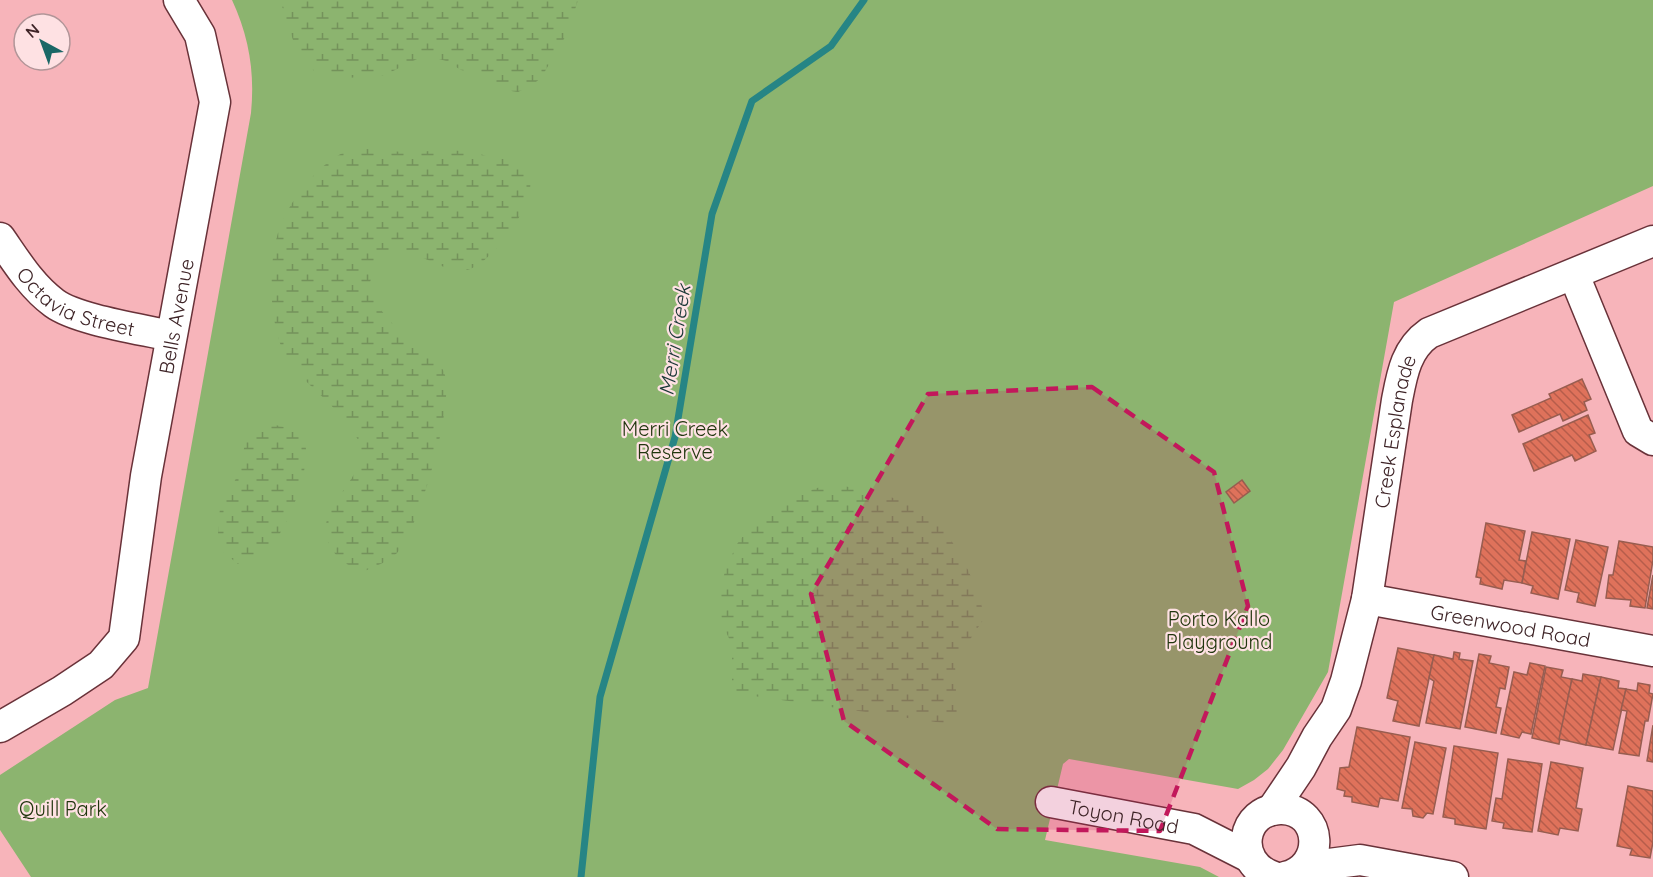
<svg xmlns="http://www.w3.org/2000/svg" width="1653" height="877" font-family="Quicksand,sans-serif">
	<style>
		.green { fill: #8cb46f }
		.wetland { fill: url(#wetland-marsh) }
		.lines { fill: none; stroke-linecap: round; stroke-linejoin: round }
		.stream { stroke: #268585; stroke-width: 7 }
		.building { fill: url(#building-back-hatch); stroke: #975d50; stroke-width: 1.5 }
		.minor-casing { stroke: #693239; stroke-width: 33 }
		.minor { stroke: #fff; stroke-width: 30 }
		.marked { fill: #c2185b; fill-opacity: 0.2; stroke: #c2185b; stroke-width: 4.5; stroke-dasharray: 12 8; stroke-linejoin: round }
		.labels { text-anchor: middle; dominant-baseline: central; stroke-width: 4.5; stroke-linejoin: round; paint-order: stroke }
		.street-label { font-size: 20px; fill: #3e2427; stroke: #fee1e3 }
		.park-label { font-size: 20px; fill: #21360e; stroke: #fee1e3 }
		.water-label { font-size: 21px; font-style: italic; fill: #193635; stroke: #fee1e3 }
	</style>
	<defs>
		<pattern id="wetland-marsh" width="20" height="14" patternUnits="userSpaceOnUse" patternTransform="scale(1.5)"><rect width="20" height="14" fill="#8cb46f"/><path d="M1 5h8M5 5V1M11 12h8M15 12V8" fill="none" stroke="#74925b"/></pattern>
		<pattern id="building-back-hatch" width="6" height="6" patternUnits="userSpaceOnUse" patternTransform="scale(1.5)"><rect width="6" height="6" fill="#df725b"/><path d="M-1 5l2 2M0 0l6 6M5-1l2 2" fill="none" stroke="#b65d4b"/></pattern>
	</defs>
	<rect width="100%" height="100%" fill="#f7b4ba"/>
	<path class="green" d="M232 0H1653V186L1394 302 1328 672 1283 750 1268 769 1254 780 1238 789 1069 759 1063 764 1045 840 1200 867 1219 877H31L0 830V775L115 700 148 688 251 113C255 72 249 37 232 0Z"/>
	<g class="wetland">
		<polygon points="280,0 578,0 568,32 541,78 532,85 518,92 505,90 477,73 461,70 446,61 425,55 385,75 347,78 316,74 293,40"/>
		<path d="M366 149C381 150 397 152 412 152 424 152 436 150 448 150 457 151 467 151 476 153 482 154 487 157 493 158 503 159 511 157 520 162 555 182 494 264 467 270 449 273 431 260 415 255 406 251 397 251 388 250 375 260 372 275 368 290 380 313 399 331 419 349 426 355 437 361 443 370 458 396 418 532 397 553 390 561 375 566 365 571 348 566 339 562 330 546 310 507 366 483 360 447 355 418 304 386 288 360 268 328 267 261 280 227 289 205 301 188 318 171 326 164 337 154 348 151 353 149 360 150 366 149Z"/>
		<path d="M266 423 289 428 303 436C304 442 307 448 306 454 306 484 280 551 252 562 248 563 242 563 238 564L222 551 218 534 220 507 238 475 245 444 250 433Z"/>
		<path d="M829 484C859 488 891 494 918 509 954 529 975 580 985 617L955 662 957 725 732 693V645L722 623 719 593 726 568 737 544 753 523 775 507 799 494Z"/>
	</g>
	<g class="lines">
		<polyline class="stream" points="581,877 600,697 675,437 712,214 752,101 831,46 864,0"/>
	</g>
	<g class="building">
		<polygon points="1582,379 1591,399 1584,402 1587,410 1563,421 1560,414 1519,432 1512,415 1551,398 1549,394"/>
		<polygon points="1588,415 1595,433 1589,435 1596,451 1575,461 1572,455 1534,471 1523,444"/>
		<polygon points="1242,480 1250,491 1234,503 1226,492"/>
		<polygon points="1486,523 1525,531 1519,560 1526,561 1522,583 1504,580 1502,589 1480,584 1481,578 1476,577"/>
		<polygon points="1532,532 1570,539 1558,599 1531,593 1533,586 1522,583"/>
		<polygon points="1576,540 1608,547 1595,606 1577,602 1579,593 1565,590"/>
		<polygon points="1619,541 1653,547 1653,560 1645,608 1630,606 1631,600 1606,598 1609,575 1613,575"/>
		<polygon points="1653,575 1653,609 1647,608"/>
		<polygon points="1398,648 1434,655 1419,726 1393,721 1398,701 1387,698"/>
		<polygon points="1454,652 1460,653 1459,659 1473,661 1460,729 1426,723 1434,681 1429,678 1434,655 1453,659"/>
		<polygon points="1479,654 1491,656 1489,663 1509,667 1505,689 1500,688 1496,707 1501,708 1496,733 1465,727"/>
		<polygon points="1530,663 1545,666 1531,734 1522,732 1519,738 1501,734 1514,672 1527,675"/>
		<polygon points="1546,667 1563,670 1561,677 1572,679 1559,744 1532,738"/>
		<polygon points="1583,674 1601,677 1586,745 1559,739 1572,679 1582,681"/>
		<polygon points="1601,677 1619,681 1618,688 1626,689 1613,750 1586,745"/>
		<polygon points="1638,683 1650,685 1649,693 1653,694 1648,721 1645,721 1639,756 1619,753 1627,711 1621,710 1626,689 1637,691"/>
		<polygon points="1653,725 1653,762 1647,761"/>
		<polygon points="1357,727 1410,737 1398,801 1380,798 1378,807 1352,802 1352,797 1344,796 1345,791 1337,789 1340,768 1349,767"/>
		<polygon points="1415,742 1446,748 1433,814 1427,813 1423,818 1413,816 1412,809 1402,808"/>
		<polygon points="1454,746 1498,753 1486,829 1455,824 1455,819 1443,817"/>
		<polygon points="1508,759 1542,764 1532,832 1503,828 1504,823 1492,821 1496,798 1502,799"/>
		<polygon points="1551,762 1583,768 1576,808 1582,809 1578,831 1560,828 1558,835 1538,831"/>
		<polygon points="1628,786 1653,791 1653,842 1650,858 1630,855 1632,849 1617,846"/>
	</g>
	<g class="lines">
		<g class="minor-casing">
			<g id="minor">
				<path id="s1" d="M0 238C16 261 31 286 54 303 77 320 141 329 171 336"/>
				<polyline points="1574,275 1638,431 1653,440"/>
				<path id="s2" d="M1367 599 1653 651"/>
				<path id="s3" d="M0 727 62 691 101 665 124 638 146 476 215 102 200 35 179 0"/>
				<path id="s4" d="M1051 802 1194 829 1249 857"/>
				<path id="s5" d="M1272 810 1301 767 1317 737 1336 709 1346 681 1367 599 1397 400C1402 374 1406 349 1429 333L1653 241"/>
				<polyline points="1306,867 1360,860 1453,877"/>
				<path d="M1274 877C1232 863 1241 808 1282 809 1323 810 1326 868 1285 877"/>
			</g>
		</g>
		<use href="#minor" class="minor"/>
	</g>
	<path class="marked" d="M1092 387 1214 472 1248 606 1160 831 997 829 844 721 811 594 928 394Z"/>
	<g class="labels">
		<g class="street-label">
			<text stroke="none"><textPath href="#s1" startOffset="104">Octavia Street</textPath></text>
			<text stroke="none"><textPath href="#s3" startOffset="480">Bells Avenue</textPath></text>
			<text stroke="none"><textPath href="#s5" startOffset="404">Creek Esplanade</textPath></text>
			<text stroke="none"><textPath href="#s2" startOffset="146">Greenwood Road</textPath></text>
			<text stroke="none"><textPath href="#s4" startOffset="74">Toyon Road</textPath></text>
		</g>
		<g class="park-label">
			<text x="675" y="428">Merri Creek<tspan x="675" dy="23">Reserve</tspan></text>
			<text x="1219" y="618">Porto Kallo<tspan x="1219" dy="23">Playground</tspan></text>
			<text x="63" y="808">Quill Park</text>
		</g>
		<g class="water-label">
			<text transform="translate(674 340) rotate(-81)">Merri Creek</text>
		</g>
	</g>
	<g transform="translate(42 42) rotate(319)"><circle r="28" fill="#fee1e3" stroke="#b19598" stroke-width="1.5"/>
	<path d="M0-4.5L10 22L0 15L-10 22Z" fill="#1a6766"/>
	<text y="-9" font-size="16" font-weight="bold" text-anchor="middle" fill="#3e2427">N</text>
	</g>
</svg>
